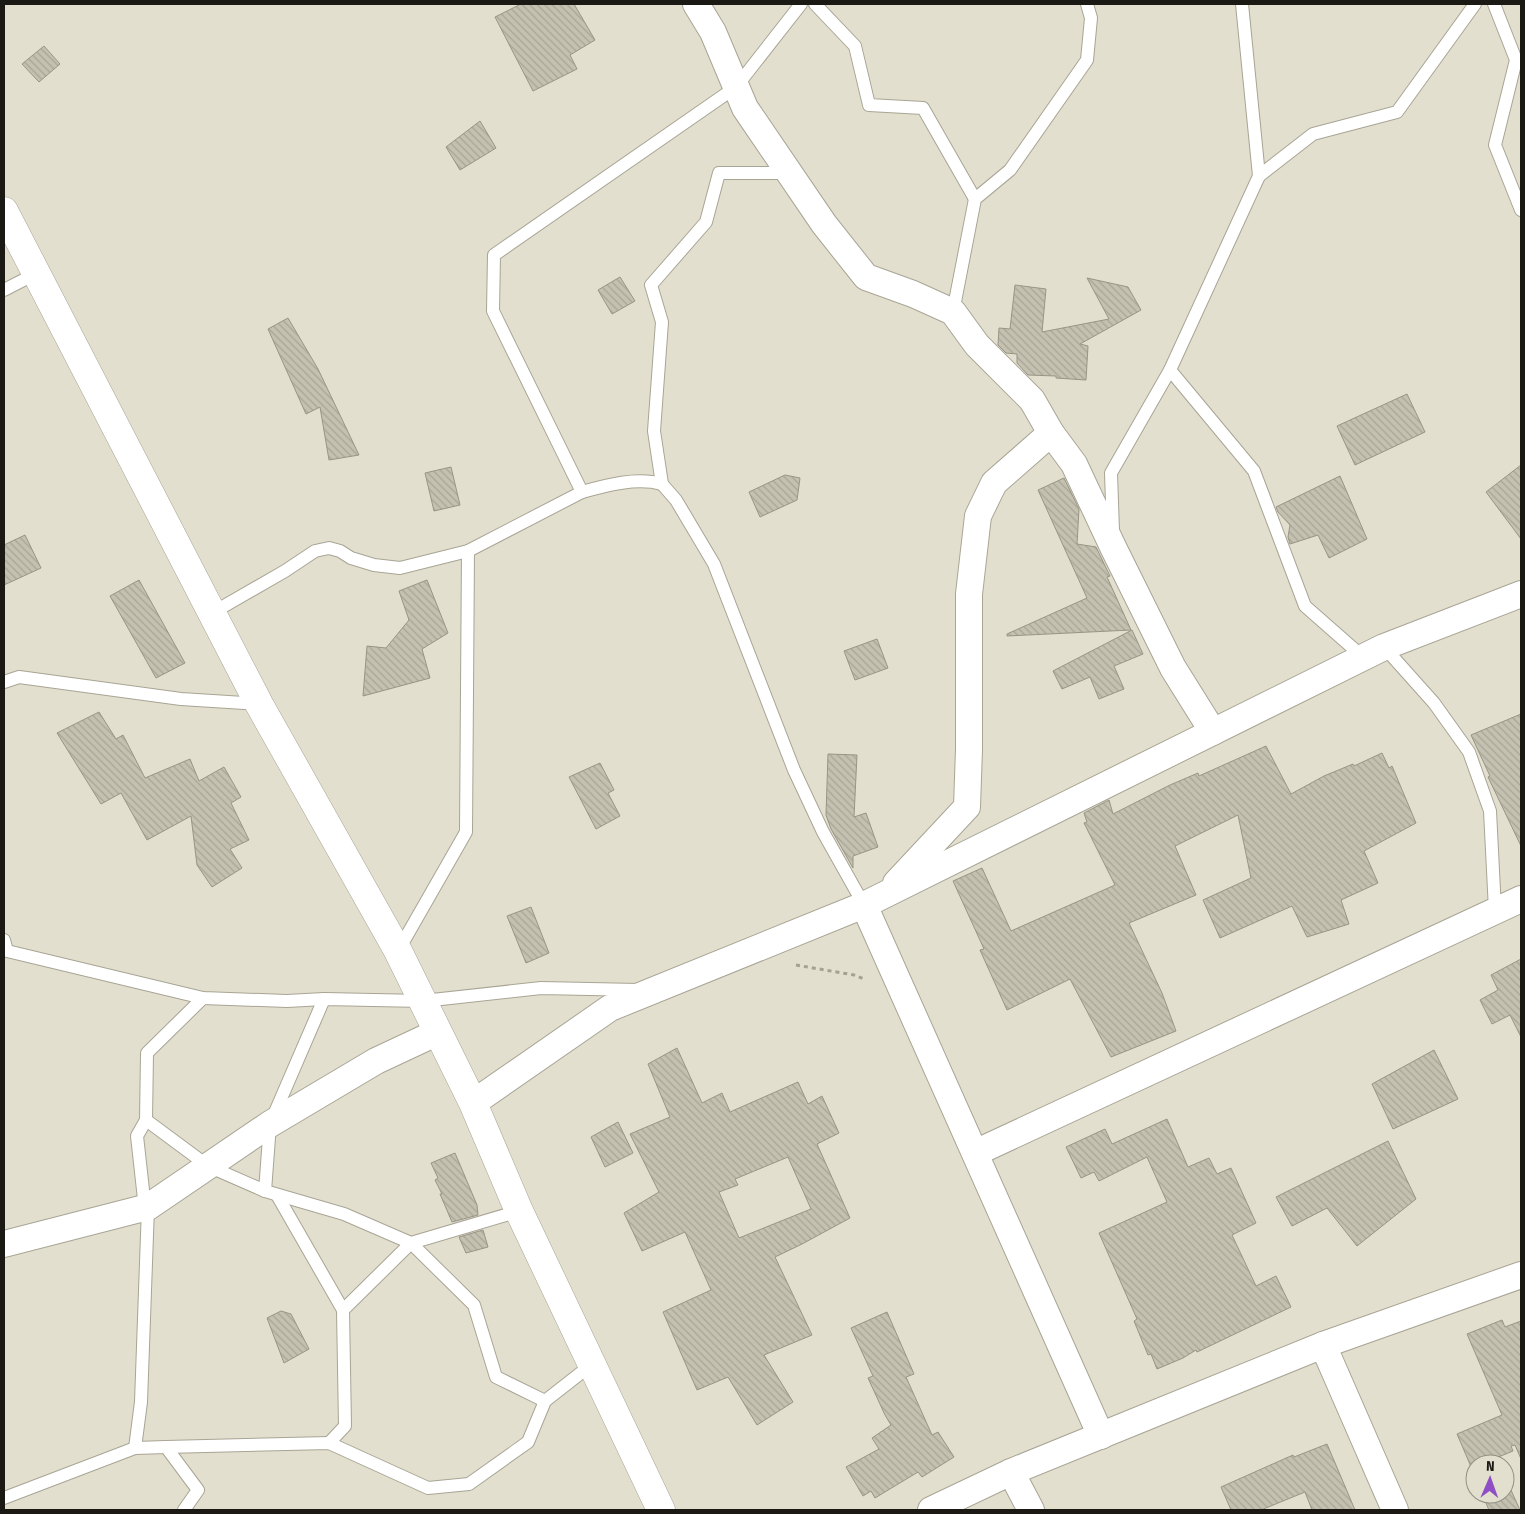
<svg xmlns="http://www.w3.org/2000/svg" width="1525" height="1514" font-family="'Fira Sans Condensed',sans-serif">
	<style>
		.building { fill: url(#building-back-hatch); stroke: #989586; fill-rule: evenodd }
		.lines { fill: none; stroke-linecap: round; stroke-linejoin: round }
		.lane-casing { stroke: #a8a595; stroke-width: 14 }
		.street-casing { stroke: #a8a595; stroke-width: 28 }
		.secondary-casing { stroke: #a8a595; stroke-width: 29 }
		.path { stroke: #a4a194; stroke-width: 3; stroke-dasharray: 4 4; stroke-linecap: butt }
		.lane { stroke: #fff; stroke-width: 12 }
		.street { stroke: #fff; stroke-width: 26 }
		.secondary { stroke: #fff; stroke-width: 28 }
	</style>
	<defs>
		<pattern id="building-back-hatch" width="6" height="6" patternUnits="userSpaceOnUse" patternTransform="scale(1.25)"><rect width="6" height="6" fill="#c4c1b1"/><path d="M-1 5l2 2M0 0l6 6M5-1l2 2" fill="none" stroke="#a8a597"/></pattern>
	</defs>
	<rect width="100%" height="100%" fill="#e3dfcf"/>
	<g class="building">
		<polygon points="521,4 574,4 595,40 570,55 577,69 533,91 495,17"/>
		<polygon points="44,46 60,64 39,82 22,64"/>
		<polygon points="480,121 496,148 460,170 446,147"/>
		<polygon points="620,277 635,301 612,314 598,290"/>
		<polygon points="1087,278 1128,287 1141,310 1080,344 1088,346 1086,380 1056,378 1056,376 1028,375 1017,363 1017,354 1006,353 998,345 999,328 1010,329 1015,285 1046,289 1042,332 1109,319"/>
		<polygon points="288,318 318,369 359,455 329,460 320,407 306,414 268,329"/>
		<polygon points="1407,394 1425,432 1355,465 1337,426"/>
		<polygon points="1521,465 1521,539 1486,492"/>
		<polygon points="451,467 460,505 434,511 425,473"/>
		<polygon points="785,475 800,478 797,500 760,517 749,492"/>
		<polygon points="1340,476 1367,539 1329,558 1318,535 1290,544 1288,537 1290,525 1278,512 1276,507"/>
		<polygon points="1064,478 1079,509 1077,544 1096,547 1110,576 1107,577 1131,630 1007,636 1007,634 1087,598 1038,490"/>
		<polygon points="25,535 41,568 4,585 4,545"/>
		<polygon points="139,580 185,663 156,678 110,596"/>
		<polygon points="427,580 448,633 422,649 430,678 363,696 367,646 386,648 409,620 399,591"/>
		<polygon points="1132,630 1143,654 1114,666 1124,689 1099,699 1090,677 1062,689 1053,671"/>
		<polygon points="877,639 888,668 855,680 844,651"/>
		<polygon points="99,712 116,739 123,735 145,778 190,759 199,781 224,767 241,797 231,803 249,840 230,849 242,868 212,887 197,865 191,816 147,840 121,793 101,804 57,733"/>
		<polygon points="1521,714 1521,846 1488,777 1490,776 1471,735"/>
		<polygon points="1266,746 1291,794 1324,776 1353,764 1354,766 1382,753 1389,768 1392,766 1416,823 1364,851 1378,883 1341,900 1349,924 1307,937 1292,906 1220,938 1203,900 1251,878 1238,815 1175,846 1196,895 1129,923 1162,993 1176,1031 1111,1057 1070,979 1007,1010 980,950 984,949 953,881 982,868 1011,931 1115,885 1084,823 1087,822 1084,813 1109,800 1113,814 1170,785 1198,773 1199,776"/>
		<polygon points="828,754 857,755 854,817 866,813 878,847 853,856 853,868 831,829 826,815"/>
		<polygon points="600,763 614,790 608,793 620,816 596,829 569,777"/>
		<polygon points="531,907 549,953 526,963 507,916"/>
		<polygon points="1521,959 1521,1037 1510,1015 1492,1024 1480,1000 1498,990 1491,975"/>
		<path d="M677 1048 702 1103 722 1093 730 1112 798 1082 808 1104 822 1096 839 1133 817 1144 850 1218 802 1244 775 1257 812 1335 764 1355 793 1402 757 1425 728 1377 697 1390 663 1312 711 1290 685 1232 642 1251 624 1213 659 1192 630 1134 670 1117 648 1064ZM788 1157 811 1209 739 1238 719 1192 738 1185 735 1179Z"/>
		<polygon points="1434,1050 1458,1099 1393,1129 1372,1084"/>
		<polygon points="1167,1119 1188,1167 1209,1158 1217,1174 1231,1168 1256,1223 1232,1235 1256,1286 1276,1276 1291,1307 1216,1343 1197,1352 1196,1350 1183,1358 1157,1369 1151,1354 1148,1355 1134,1321 1137,1319 1099,1233 1167,1202 1147,1157 1099,1181 1094,1172 1081,1178 1066,1147 1105,1129 1112,1144"/>
		<polygon points="618,1122 633,1153 605,1167 591,1137"/>
		<polygon points="1388,1141 1416,1199 1357,1246 1327,1208 1292,1226 1276,1197"/>
		<polygon points="455,1153 477,1205 478,1215 452,1222 440,1194 442,1194 435,1180 438,1178 431,1163"/>
		<polygon points="483,1230 488,1247 466,1253 459,1237"/>
		<polygon points="281,1311 291,1314 309,1349 284,1363 267,1318"/>
		<polygon points="887,1312 914,1374 906,1377 932,1435 938,1432 954,1457 922,1477 918,1472 875,1498 871,1491 863,1496 846,1467 879,1449 872,1438 891,1425 885,1415 868,1378 873,1376 851,1328"/>
		<polygon points="1502,1320 1505,1327 1521,1321 1521,1459 1515,1445 1511,1446 1513,1451 1496,1458 1499,1464 1475,1464 1475,1476 1457,1434 1502,1415 1467,1334"/>
		<polygon points="1327,1444 1355,1510 1312,1510 1305,1492 1261,1510 1231,1510 1221,1487 1293,1455 1294,1457"/>
		<polygon points="1505,1477 1520,1510 1489,1510 1482,1494 1505,1494"/>
	</g>
	<g class="lines">
		<g class="lane-casing">
			<g id="lane">
				<polyline points="815,4 855,46 869,105 923,108 975,199"/>
				<polyline points="1494,4 1516,60 1495,145 1521,210"/>
				<polyline points="789,173 719,173 706,222 651,285 662,322 654,431 662,484 676,500 714,564 794,770 823,832 864,905"/>
				<polyline points="1259,176 1313,134 1397,112 1475,4"/>
				<polyline points="4,290 37,273"/>
				<polyline points="953,312 975,199 1010,170 1087,60 1091,18 1087,4"/>
				<polyline points="1170,370 1254,471 1305,606 1363,657"/>
				<path d="M582 492C607 485 637 477 662 484"/>
				<polyline points="1113,531 1111,473 1170,370 1259,176 1242,4"/>
				<polyline points="212,613 285,571 315,551 329,548 340,551 351,558 374,565 400,568 468,551 582,492 493,311 494,255 736,87 801,4"/>
				<polyline points="1384,647 1434,703 1469,752 1490,811 1495,910"/>
				<polyline points="4,682 19,677 181,699 259,704"/>
				<polyline points="4,940 7,951 203,998 287,1001 324,999 423,1001 541,988 638,990"/>
				<polyline points="398,951 466,832 468,551"/>
				<polyline points="146,1120 208,1166 265,1191 344,1214 411,1243 519,1211"/>
				<polyline points="265,1191 270,1124 324,999"/>
				<polyline points="277,1195 343,1310 345,1426 329,1443"/>
				<polyline points="145,1208 137,1136 146,1120 147,1053 203,998"/>
				<polyline points="343,1310 411,1243 474,1305 496,1377 545,1401"/>
				<polyline points="166,1447 198,1490 184,1510"/>
				<polyline points="135,1448 141,1402 148,1207"/>
				<polyline points="4,1498 135,1448 166,1447 329,1443 428,1488 469,1484 528,1442 545,1401 591,1365"/>
			</g>
		</g>
		<g class="street-casing">
			<g id="street">
				<polyline points="696,4 713,32 745,108 824,224 866,277 913,294 953,312 977,345 1032,400 1051,433 1074,464 1113,547 1173,668 1213,732"/>
				<polyline points="896,883 967,807 969,749 969,594 978,516 994,483 1051,433"/>
				<polyline points="864,905 1101,1436"/>
				<polyline points="473,1103 610,1008 864,905 1384,647 1521,594"/>
				<polyline points="975,1153 1521,899"/>
				<polyline points="4,1244 148,1207 270,1124 376,1061 438,1032"/>
				<polyline points="1323,1345 1395,1510"/>
				<polyline points="1011,1472 1031,1510"/>
				<polyline points="931,1510 1011,1472 1323,1345 1521,1275"/>
			</g>
		</g>
		<g class="secondary-casing">
			<polyline id="secondary" points="4,211 259,704 398,951 473,1103 519,1211 661,1510"/>
		</g>
		<polyline class="path" points="796,965 854,975 864,979"/>
		<use href="#lane" class="lane"/>
		<use href="#street" class="street"/>
		<use href="#secondary" class="secondary"/>
	</g>
	<rect width="1525" height="1514" fill="none" stroke="#1a1913" stroke-width="10"/>
	<g transform="translate(1490 1479) rotate(2)"><circle r="24" fill="#e3dfcf" stroke="#939084"/>
	<path d="M0-4L9 19L0 12L-9 19Z" fill="#8f4ec4"/>
	<text y="-8" font-size="14" font-weight="bold" text-anchor="middle" fill="#1a1913">N</text>
	</g>
</svg>
